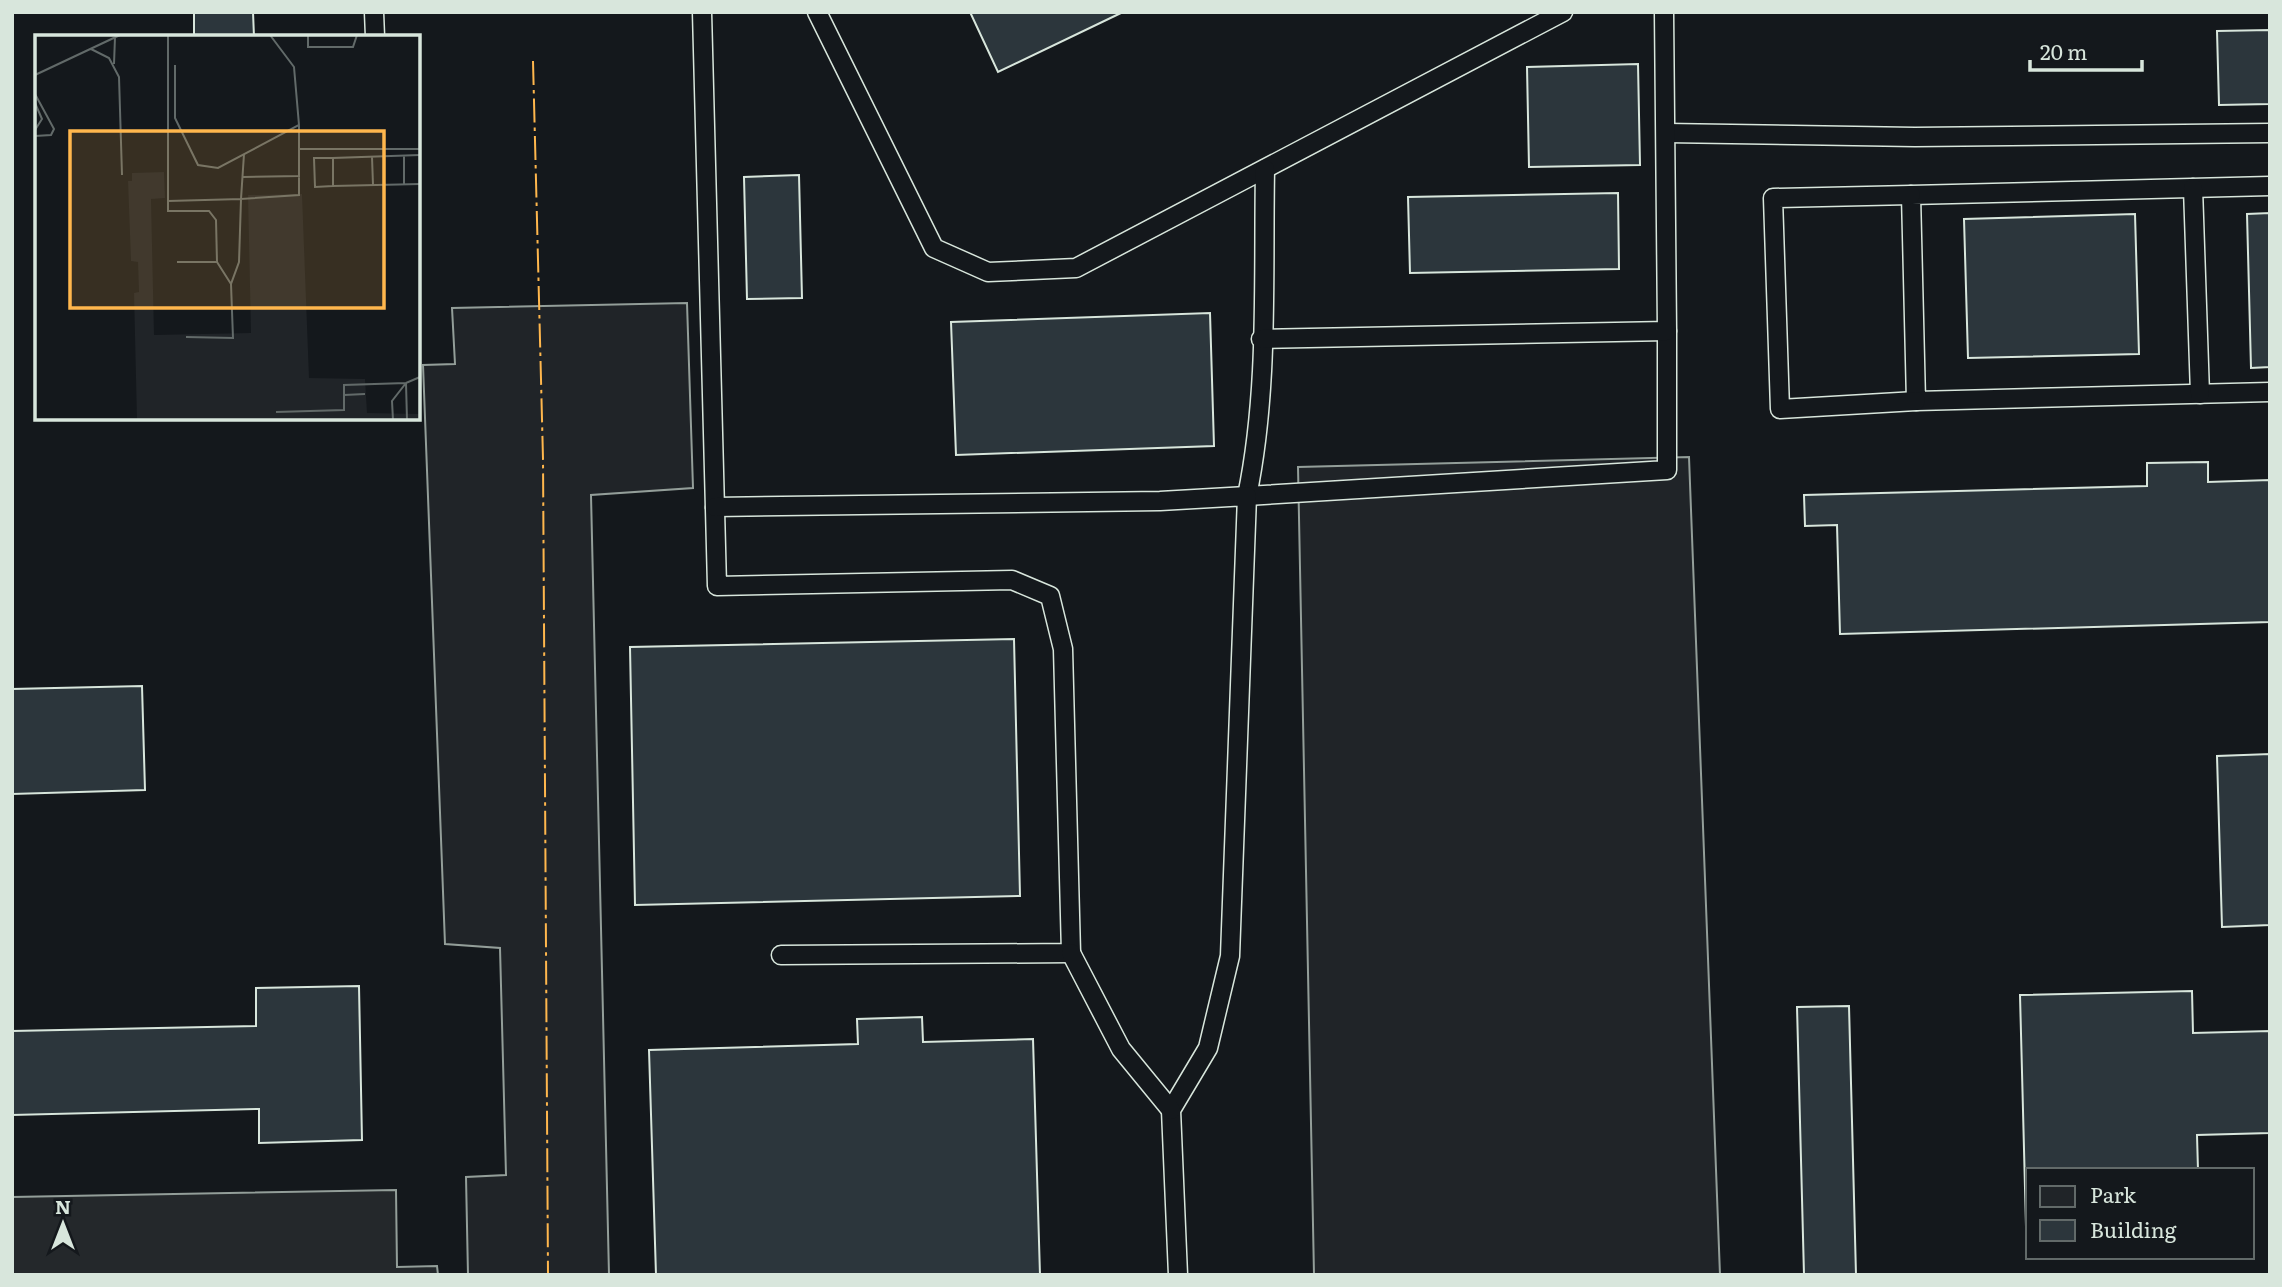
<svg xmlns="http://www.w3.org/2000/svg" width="2282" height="1287" font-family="Literata,serif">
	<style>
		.green { fill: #202428; stroke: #939e99; stroke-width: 2 }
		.parking { fill: #24282b; stroke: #939e99; stroke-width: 2 }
		.building { fill: #2c363c; stroke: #d8e6dc; stroke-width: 2 }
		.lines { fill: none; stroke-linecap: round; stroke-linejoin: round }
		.lane-casing { stroke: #d8e6dc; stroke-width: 21 }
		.lane { stroke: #14181c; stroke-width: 18 }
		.power { stroke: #ffb74d; stroke-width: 2; stroke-dasharray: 24 5 3.5 5; stroke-linecap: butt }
		.inset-road { fill: none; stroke: #626a69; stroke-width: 2 }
		.view { fill: #ffb74d; fill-opacity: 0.15; stroke: #ffb74d; stroke-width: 3.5 }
		.inset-edge { fill: none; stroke: #d8e6dc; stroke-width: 3.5 }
	</style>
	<rect width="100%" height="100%" fill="#14181c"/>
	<g class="green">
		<polygon points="687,303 693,488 591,495 609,1275 468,1275 466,1177 506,1175 500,948 445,944 423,365 455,364 452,308"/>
		<polygon points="1689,457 1720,1275 1314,1275 1298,467"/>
	</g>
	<polygon class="parking" points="396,1190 397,1267 437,1266 438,1275 12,1275 12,1197"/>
	<g class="building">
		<polygon points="194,12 253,12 254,37 194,37"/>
		<polygon points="970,12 1123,12 998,72"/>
		<polygon points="2270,30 2270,104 2219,105 2217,31"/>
		<polygon points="1638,64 1640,165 1529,167 1527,67"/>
		<polygon points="799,175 802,298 747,299 744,177"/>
		<polygon points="1618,193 1619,269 1410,273 1408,197"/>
		<polygon points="2270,213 2270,367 2251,368 2247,214"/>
		<polygon points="2135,214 2139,354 1968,358 1964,219"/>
		<polygon points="1210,313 1214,446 956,455 951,322"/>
		<polygon points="2208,462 2208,482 2270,480 2270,622 1840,634 1837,525 1805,526 1804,495 2147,486 2147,463"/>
		<polygon points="1014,639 1020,896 635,905 630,647"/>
		<polygon points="142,686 145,790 12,794 12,689"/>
		<polygon points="2270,754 2270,925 2222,927 2217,756"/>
		<polygon points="359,986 362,1140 259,1143 259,1109 12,1115 12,1031 256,1026 256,988"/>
		<polygon points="2192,991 2193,1033 2270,1031 2270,1133 2197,1135 2198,1170 2028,1170 2028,1226 2026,1226 2020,995"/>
		<polygon points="1849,1006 1856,1275 1804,1275 1797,1007"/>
		<polygon points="922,1017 923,1042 1033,1039 1040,1275 656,1275 649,1050 858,1044 857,1019"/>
	</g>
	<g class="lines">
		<g class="lane-casing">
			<g id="lane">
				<polyline points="374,12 375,37"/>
				<polyline points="702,12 717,586 1012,580 1050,596 1063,649 1071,953 781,955"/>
				<polyline points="817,12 934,248 988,272 1076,268 1563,12"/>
				<polyline points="1666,133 1915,137 2270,133"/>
				<path d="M1265 169C1263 277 1269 390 1247 496L1667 470V331"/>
				<polyline points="2270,186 1911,195 1916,401 2270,392"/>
				<polyline points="2193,188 2200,394"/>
				<polyline points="1911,195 1773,198 1780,409 1916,401"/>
				<polyline points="1261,339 1667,331 1664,12"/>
				<polyline points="715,507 1160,501 1247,496 1230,956 1208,1048 1171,1110 1178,1275"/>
				<polyline points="1071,953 1121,1049 1171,1110"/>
			</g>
		</g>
		<use href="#lane" class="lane"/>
		<polyline class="power" points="533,61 543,459 548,1275"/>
	</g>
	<g transform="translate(35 35)">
		<rect width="385" height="385" fill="#14181c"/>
		<path d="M129 137 130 163 116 164 119 300 216 298 213 160 267 159 274 343 330 344 332 378 385 379V385H102L99 258 104 257 103 227 96 226 93 146H97V138Z" fill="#202428"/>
		<path class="inset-road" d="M133 0V176H174L181 185 182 227H142M273 0V12H318L322 0M56 14 74 23 84 42 87 140M79 29 80 2M140 30V83L163 130 183 133 264 90 259 32 235 0M0 40 85 0M0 59 19 94 16 100 0 101M0 68 7 84 0 95M264 114H385M385 116V54M209 119 206 164 264 160V141M385 120 298 123V151L385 149M369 121V149M337 122 338 150M298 123H279L280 152 298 151M208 142 264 141V90M133 166 206 164 204 227 196 249 198 303 151 302M182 227 196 249M371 348 372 385M309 360 330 359M241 377 309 375V350L371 348 385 342M358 385 357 366 371 348"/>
		<path class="view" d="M35 96H349V273H35Z"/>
		<rect width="385" height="385" class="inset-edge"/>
	</g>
	<rect width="2282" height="1287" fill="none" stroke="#d8e6dc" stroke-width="28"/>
	<rect x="2026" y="1168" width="228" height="91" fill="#14181c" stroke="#626a69" stroke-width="2"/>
	<rect x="2040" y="1186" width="35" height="21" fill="#202428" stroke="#626a69" stroke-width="2"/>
	<text x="2090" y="1203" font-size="21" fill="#d8e6dc">Park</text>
	<rect x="2040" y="1220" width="35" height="21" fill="#2c363c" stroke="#626a69" stroke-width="2"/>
	<text x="2090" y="1238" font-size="21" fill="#d8e6dc">Building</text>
	<g transform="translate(63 1224)" stroke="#14181c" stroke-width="5" paint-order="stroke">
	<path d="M0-5L12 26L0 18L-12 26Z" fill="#d8e6dc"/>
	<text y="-10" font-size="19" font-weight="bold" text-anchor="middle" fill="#d8e6dc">N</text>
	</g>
	<path d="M2030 60v10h112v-10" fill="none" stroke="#d8e6dc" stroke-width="3.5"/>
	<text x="2040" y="60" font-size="21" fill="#d8e6dc" stroke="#14181c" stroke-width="5" paint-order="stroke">20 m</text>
</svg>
